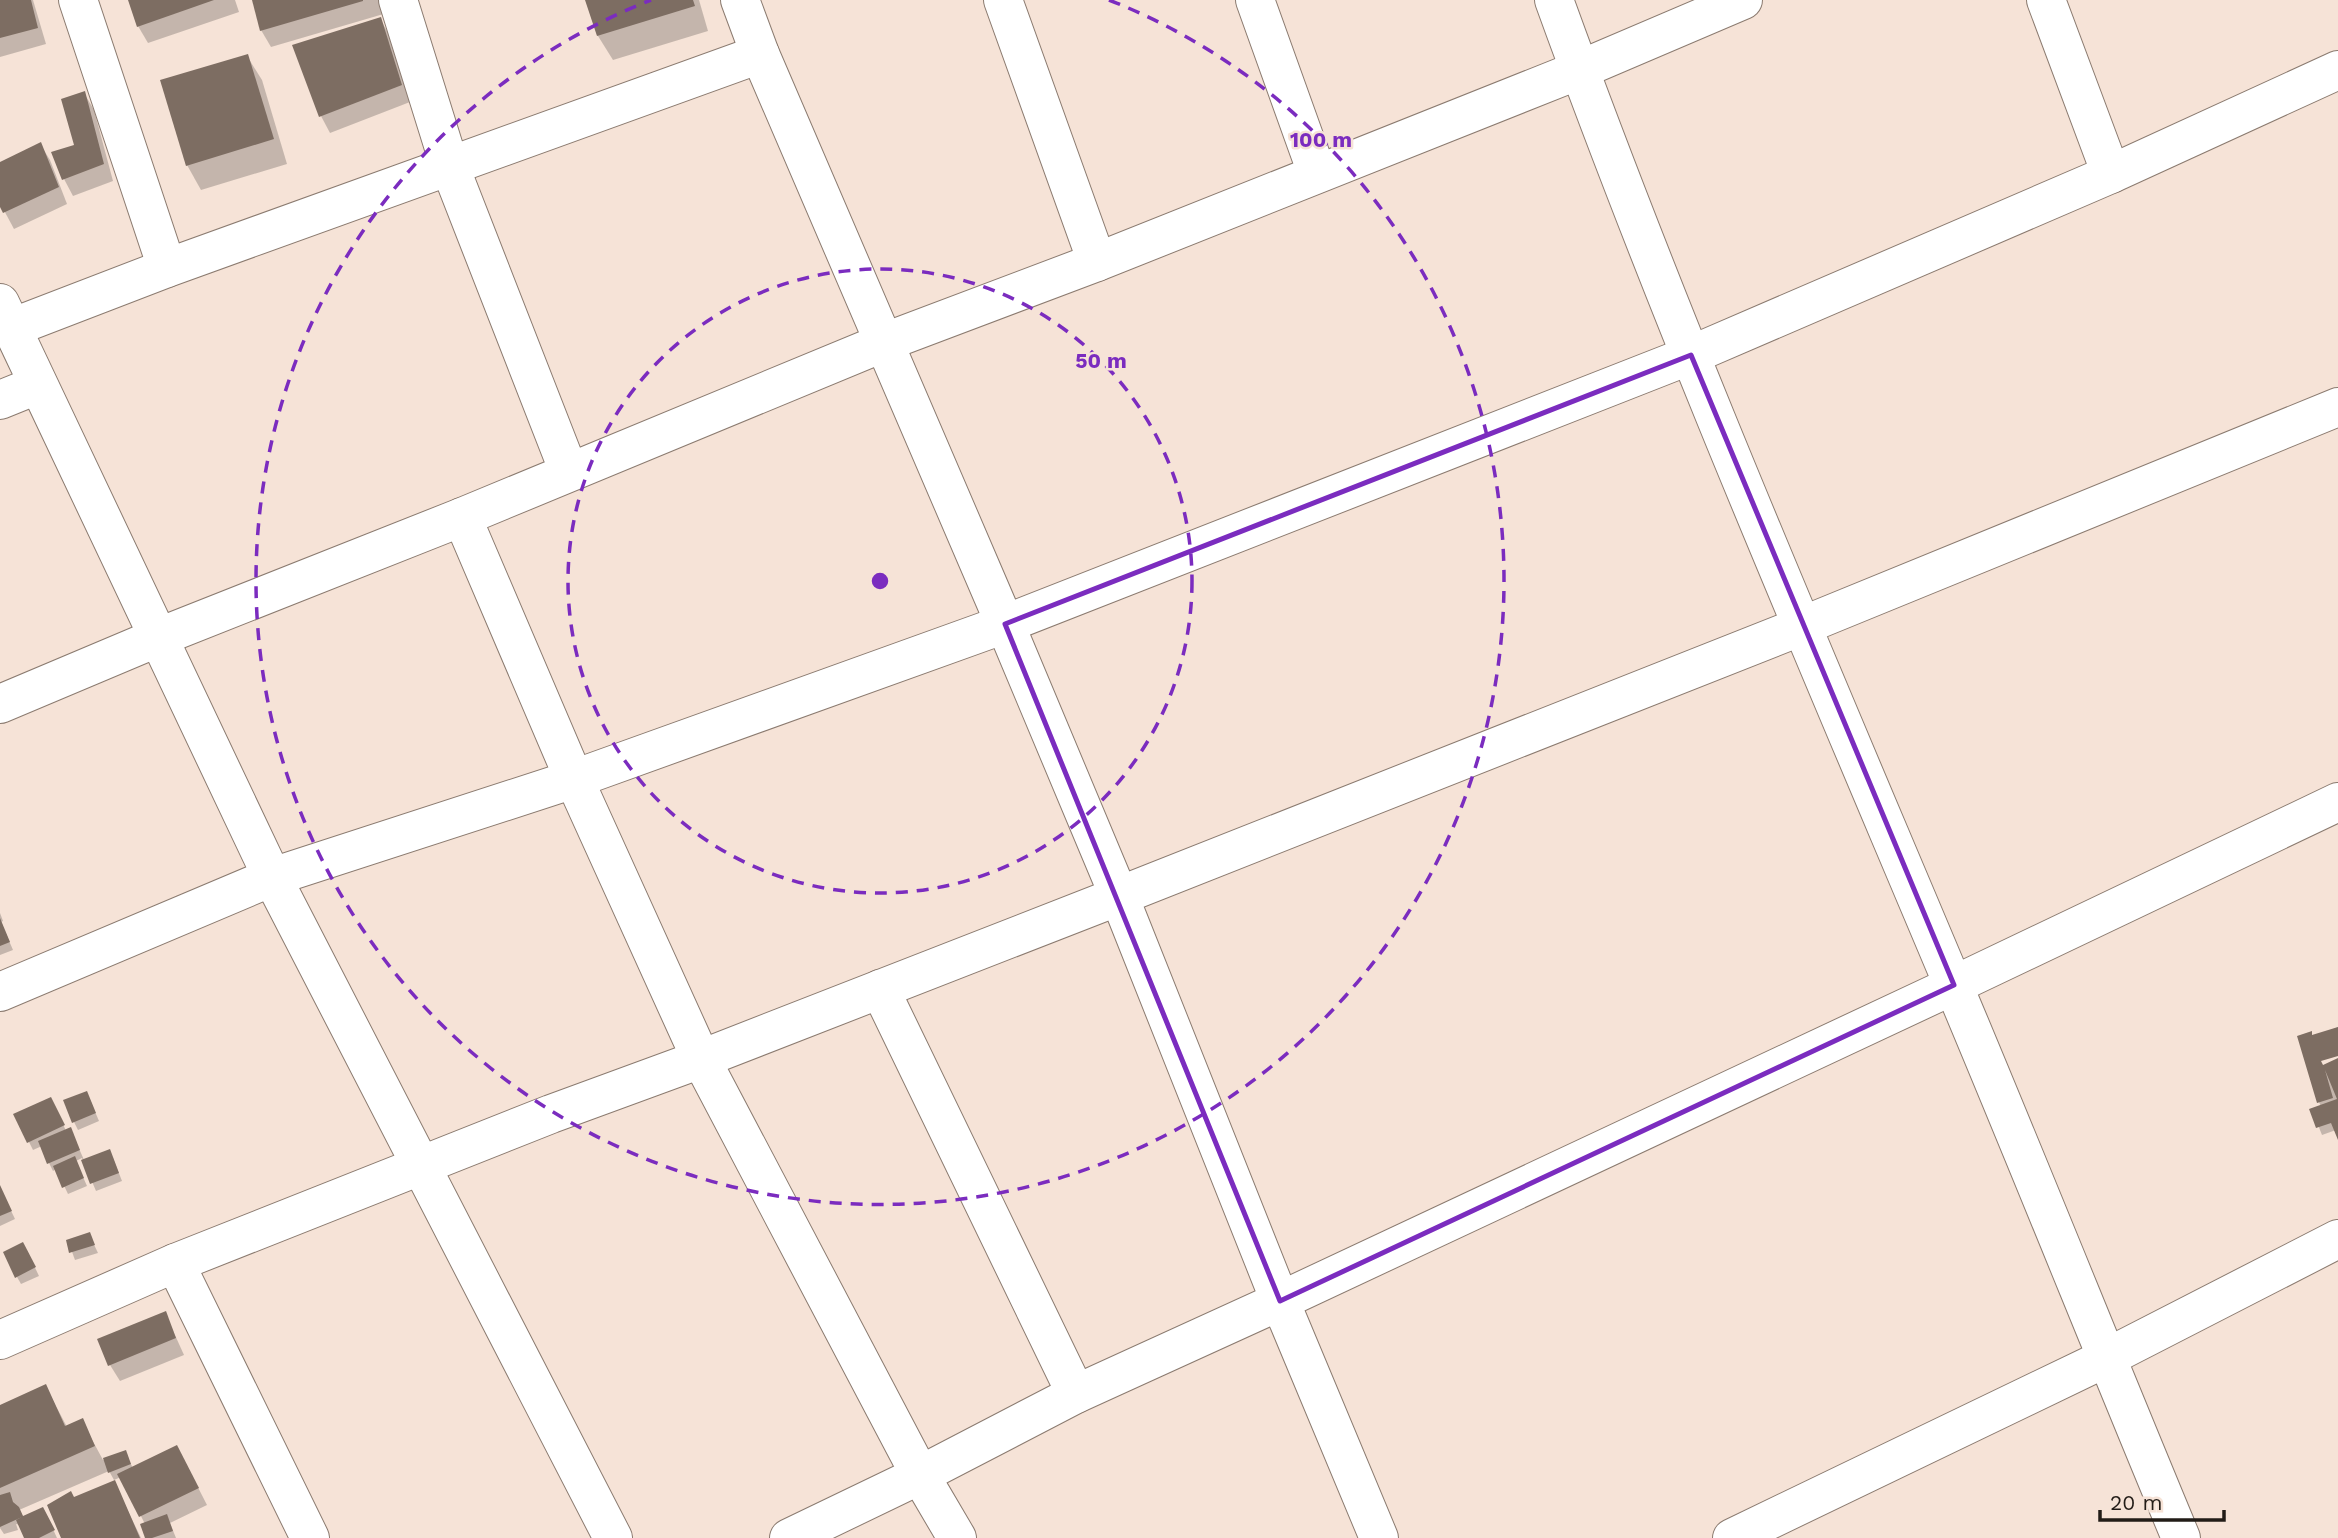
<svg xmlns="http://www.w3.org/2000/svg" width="2338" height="1538" font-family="'Work Sans',sans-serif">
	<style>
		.shadow { fill: #0003 }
		.building { fill: #7d6d62 }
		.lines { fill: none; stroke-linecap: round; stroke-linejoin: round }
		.street-casing { stroke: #8b7b70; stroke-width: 40 }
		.street { stroke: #fff; stroke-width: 38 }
		.marked { fill: none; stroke: #7b2cbf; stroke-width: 5; stroke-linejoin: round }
		.ring { fill: none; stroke: #7b2cbf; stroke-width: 3.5; stroke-dasharray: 12 9 }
		.centre { fill: #7b2cbf; stroke: #f6e3d7; stroke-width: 3.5 }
		.ring-label { font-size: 21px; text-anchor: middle; font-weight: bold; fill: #7b2cbf; stroke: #f6e3d7; stroke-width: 5; stroke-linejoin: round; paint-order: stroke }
	</style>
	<rect width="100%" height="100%" fill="#f6e3d7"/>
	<g class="shadow">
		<polygon points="0,0 33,0 46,44 0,57"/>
		<polygon points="130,0 235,0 239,12 148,43 138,26"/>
		<polygon points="254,0 384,0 387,13 271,47 261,30"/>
		<polygon points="587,0 699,0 708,31 613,60 598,36"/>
		<polygon points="380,19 390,36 410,102 330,133 321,116 294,47"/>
		<polygon points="247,56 262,80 287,164 201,190 187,165"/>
		<polygon points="84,93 94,110 113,181 73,196 64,179 54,153 76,146"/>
		<polygon points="40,144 50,160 67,204 14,229 0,203 0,163"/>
		<polygon points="0,913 3,921 1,922 13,950 0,955"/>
		<polygon points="2338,1027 2338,1055 2319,1060 2322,1067 2338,1059 2338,1136 2336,1130 2322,1135 2312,1110 2321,1107 2319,1102 2311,1033 2313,1037"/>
		<polygon points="90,1100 99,1121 78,1130 74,1122"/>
		<polygon points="55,1106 66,1131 74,1137 84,1160 113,1158 122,1181 96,1191 82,1158 76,1161 87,1186 68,1194 56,1169 53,1171 49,1163 42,1146 33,1150 29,1142"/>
		<polygon points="0,1188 15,1219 0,1226"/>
		<polygon points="89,1234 98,1253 75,1260 68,1241"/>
		<polygon points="27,1251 39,1276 21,1284 17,1277"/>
		<polygon points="165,1313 184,1355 120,1381 110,1365"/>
		<polygon points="46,1387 67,1427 82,1421 103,1460 125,1453 133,1468 186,1464 207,1505 170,1523 176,1538 147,1538 145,1524 121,1477 114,1480 109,1471 19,1510 24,1518 47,1516 57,1538 26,1538 20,1525 16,1524 18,1530 4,1534 0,1528 0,1407"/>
		<polygon points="114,1482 141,1538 63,1538 73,1499"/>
	</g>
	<g class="building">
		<polygon points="0,0 31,0 38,28 0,38"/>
		<polygon points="128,0 214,0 137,27"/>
		<polygon points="252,0 363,0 363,1 260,31"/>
		<polygon points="585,0 693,0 695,6 597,36"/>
		<polygon points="381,17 402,85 319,117 292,45"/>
		<polygon points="248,54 274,139 186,166 160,80"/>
		<polygon points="85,91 104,164 62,180 51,152 74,145 61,99"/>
		<polygon points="41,142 59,187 3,213 0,207 0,162"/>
		<polygon points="0,918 10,942 0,946"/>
		<polygon points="2338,1027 2338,1056 2321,1061 2323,1065 2338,1058 2338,1140 2331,1123 2316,1128 2309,1109 2337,1099 2325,1070 2333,1098 2317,1103 2297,1036 2312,1031 2312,1035"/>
		<polygon points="87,1091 96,1113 72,1123 63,1100"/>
		<polygon points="51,1097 65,1125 27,1143 13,1114"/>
		<polygon points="71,1127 80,1150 47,1164 38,1141"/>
		<polygon points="110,1149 119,1173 90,1184 81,1160"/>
		<polygon points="75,1156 84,1178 62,1188 53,1166"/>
		<polygon points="0,1185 12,1211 0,1216"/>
		<polygon points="90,1232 95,1245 69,1253 66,1240"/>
		<polygon points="23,1242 36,1267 15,1278 3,1252"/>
		<polygon points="166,1311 176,1338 108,1366 97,1339"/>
		<polygon points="46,1384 65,1426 83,1418 95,1446 0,1488 0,1405"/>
		<polygon points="177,1445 199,1488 139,1517 117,1474"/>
		<polygon points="126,1450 131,1464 108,1473 103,1458"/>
		<polygon points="115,1480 140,1538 61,1538 47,1505 71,1491 74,1497"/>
		<polygon points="10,1492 13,1502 19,1507 23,1516 43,1507 55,1530 39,1538 24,1538 16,1520 22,1517 0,1527 0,1495"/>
		<polygon points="167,1514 173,1531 152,1538 145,1538 140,1524"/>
	</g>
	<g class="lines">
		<g class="street-casing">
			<g id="street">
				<polyline points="78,0 167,268"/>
				<polyline points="398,0 450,167 569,472"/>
				<polyline points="740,0 760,54 1005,624 1119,896 1280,1301 1379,1538"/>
				<polyline points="1003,0 1097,262"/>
				<polyline points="1255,0 1317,173"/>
				<path d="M1554 0C1673 329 1813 652 1949 975 2028 1162 2103 1351 2181 1538"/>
				<polyline points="2046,0 2111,174"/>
				<polyline points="0,303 272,877 613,1538"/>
				<polyline points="11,328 167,268 760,54"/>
				<polyline points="0,400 37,385"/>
				<polyline points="462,517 574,779 701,1059 920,1475 957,1538"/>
				<polyline points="0,704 159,637 462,517 885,342 1097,262 1579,70 1743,0"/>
				<polyline points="880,989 1076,1394"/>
				<polyline points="0,992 272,877 574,779 1005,624 1691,355 2111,174 2338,70"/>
				<polyline points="175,1263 310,1538"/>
				<polyline points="0,1340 175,1263 551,1114 701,1059 1119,896 1802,626 2338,407"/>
				<polyline points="789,1538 920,1475 1076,1394 1280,1301 1954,985 2338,802"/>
				<polyline points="1732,1538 2106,1358 2338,1239"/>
			</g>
		</g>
		<use href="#street" class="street"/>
	</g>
	<path class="marked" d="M1691 355 1954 985 1280 1301 1005 624Z"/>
	<g class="ring">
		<circle cx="880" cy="581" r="312"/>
		<path d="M1109 0A624 624 0 1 1 651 0"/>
	</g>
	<circle cx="880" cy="581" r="10" class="centre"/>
	<g class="ring-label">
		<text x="1321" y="147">100 m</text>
		<text x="1101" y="368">50 m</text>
	</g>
	<path d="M2100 1510v10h124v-10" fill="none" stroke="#221c17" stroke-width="3.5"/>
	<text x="2110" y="1510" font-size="21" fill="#221c17" stroke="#f6e3d7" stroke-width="5" paint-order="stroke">20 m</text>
</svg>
